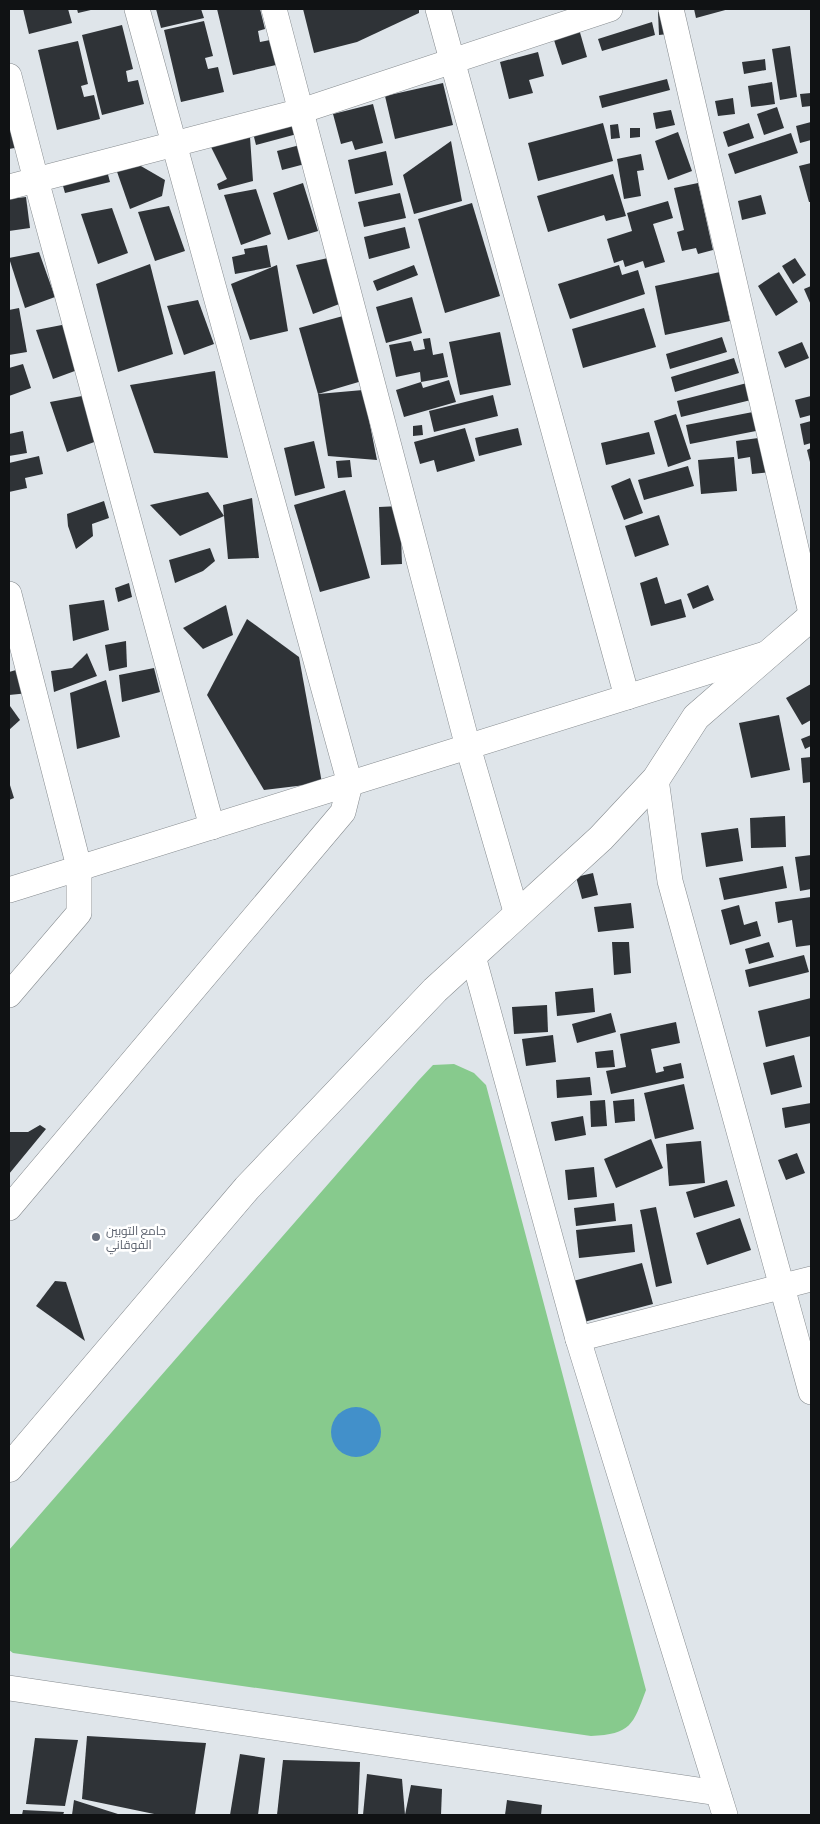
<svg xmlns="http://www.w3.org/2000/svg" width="820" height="1824" font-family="Commissioner,Cairo,sans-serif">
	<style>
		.green { fill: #87ca8d }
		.water { fill: #4290ca }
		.building { fill: #2f3337 }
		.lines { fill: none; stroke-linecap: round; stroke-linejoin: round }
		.street-casing { stroke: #868b8f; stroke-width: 26 }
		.secondary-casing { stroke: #868b8f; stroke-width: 29 }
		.street { stroke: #fff; stroke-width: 25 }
		.secondary { stroke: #fff; stroke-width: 28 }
		.worship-dot { fill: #6b7280; stroke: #fff; stroke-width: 2 }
		.labels { text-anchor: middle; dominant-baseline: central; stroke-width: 5; stroke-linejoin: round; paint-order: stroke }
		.worship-label { font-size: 12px; fill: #5b616d; stroke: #fff; text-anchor: start }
	</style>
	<rect width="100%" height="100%" fill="#dfe5ea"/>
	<path class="green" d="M454 1064 474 1073 486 1085 646 1690C633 1725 631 1734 591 1736L13 1653 9 1650V1550L418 1081 433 1065Z"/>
	<circle class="water" cx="356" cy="1432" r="25"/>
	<g class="building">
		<polygon points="23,9 68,9 72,23 29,34"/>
		<polygon points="77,9 95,9 78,13"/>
		<polygon points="156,9 201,9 204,18 161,28"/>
		<polygon points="217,9 260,9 265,29 258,31 260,42 270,40 276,65 233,75"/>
		<polygon points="303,9 419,9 419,13 357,42 314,53"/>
		<polygon points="694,9 729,9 696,18"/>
		<polygon points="666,11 668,34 659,35 658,12"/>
		<polygon points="204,21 213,56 205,58 208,69 218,67 224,92 181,102 164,30"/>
		<polygon points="652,22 655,35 602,51 598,39"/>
		<polygon points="122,25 133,69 126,71 128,82 138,80 144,104 102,115 82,35"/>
		<polygon points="579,29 587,57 562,65 553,37"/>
		<polygon points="78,41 88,84 81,86 84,97 94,95 100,119 57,130 38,50"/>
		<polygon points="790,46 797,97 780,100 772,49"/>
		<polygon points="538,52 544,76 529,80 533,93 509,99 500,62"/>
		<polygon points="765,59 766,70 744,74 742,62"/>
		<polygon points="667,79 670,90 602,108 599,96"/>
		<polygon points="772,82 775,104 751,107 748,86"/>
		<polygon points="443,83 453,125 395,139 385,96"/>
		<polygon points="811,93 811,106 802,107 800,94"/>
		<polygon points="733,98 735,114 718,116 715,101"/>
		<polygon points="373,104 383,143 355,150 352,141 341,144 333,114"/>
		<polygon points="777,107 784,128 764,135 757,114"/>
		<polygon points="671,110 675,125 656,129 653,113"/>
		<polygon points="292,118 297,134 256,145 252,129"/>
		<polygon points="811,122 811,140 800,143 796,126"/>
		<polygon points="9,123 20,147 9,149"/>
		<polygon points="603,123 613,161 538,181 528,143"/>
		<polygon points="749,123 754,138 728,147 723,132"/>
		<polygon points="618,124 620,138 611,139 610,125"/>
		<polygon points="630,128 640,128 640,137 630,138"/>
		<polygon points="678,132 692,171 668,180 655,141"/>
		<polygon points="791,133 798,153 735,174 728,154"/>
		<polygon points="250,137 253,181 219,190 217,184 227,179 210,145"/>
		<polygon points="451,141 462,201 414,214 403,175"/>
		<polygon points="300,145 305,164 282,170 277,151"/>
		<polygon points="386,151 393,185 355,194 348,160"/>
		<polygon points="641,154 644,170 637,171 641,196 624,199 617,159"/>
		<polygon points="134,162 165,180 162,196 130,209 115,166"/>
		<polygon points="811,163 811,202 809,202 799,166"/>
		<polygon points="106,167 110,182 65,193 61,179"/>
		<polygon points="613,174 626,216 606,221 604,215 548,232 537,196"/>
		<polygon points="303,183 318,231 288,240 273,193"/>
		<polygon points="698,183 713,250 698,254 696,248 682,251 677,232 684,230 674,188"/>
		<polygon points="256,189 271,234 241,245 224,195"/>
		<polygon points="400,193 406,218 364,227 358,202"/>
		<polygon points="761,195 766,214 742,220 738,201"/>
		<polygon points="26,197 30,228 9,231 9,199"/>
		<polygon points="668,201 673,218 653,224 665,262 645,268 643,261 625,267 623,260 614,263 607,239 632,231 627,213"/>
		<polygon points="472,203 500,296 445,313 418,219"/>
		<polygon points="169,206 185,251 155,261 138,212"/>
		<polygon points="112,208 128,253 98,264 81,214"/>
		<polygon points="405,227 410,248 369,259 364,237"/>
		<polygon points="267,245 271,267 235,274 232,257 245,254 244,249"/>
		<polygon points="39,252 55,297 25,308 9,258"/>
		<polygon points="328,258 342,303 313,314 296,265"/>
		<polygon points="795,258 806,275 793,284 782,266"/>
		<polygon points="150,264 173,354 118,372 96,284"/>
		<polygon points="277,265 288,331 250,340 231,284"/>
		<polygon points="414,265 418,275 377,291 373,281"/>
		<polygon points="619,265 622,275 638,270 645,294 570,319 558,284"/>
		<polygon points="720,272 730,321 665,335 655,286"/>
		<polygon points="779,272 798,302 776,316 758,286"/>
		<polygon points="811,286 811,305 804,289"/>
		<polygon points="412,297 422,333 386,343 376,307"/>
		<polygon points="198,300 214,344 184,355 167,306"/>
		<polygon points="19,308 27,352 9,355 9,310"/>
		<polygon points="644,308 656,347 583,368 572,329"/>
		<polygon points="343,316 362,381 318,394 299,328"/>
		<polygon points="67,324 83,368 53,379 36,330"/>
		<polygon points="500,332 511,385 460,395 449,342"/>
		<polygon points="722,337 727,352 670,369 666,354"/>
		<polygon points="430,338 433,355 443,353 448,377 421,382 420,372 396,377 389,345 411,341 414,351 425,349 423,339"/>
		<polygon points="802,342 809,358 785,368 778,352"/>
		<polygon points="734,358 739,373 675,392 671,377"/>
		<polygon points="23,364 31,388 9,396 9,368"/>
		<polygon points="215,371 228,458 154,453 130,385"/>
		<polygon points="449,380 456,402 404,417 396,390 421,382 423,388"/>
		<polygon points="747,383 751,400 681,417 677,401"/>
		<polygon points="363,390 377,460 328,456 318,394"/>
		<polygon points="493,395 498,416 434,432 429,411"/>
		<polygon points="82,396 97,441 67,452 50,402"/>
		<polygon points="811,396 811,415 800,418 795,400"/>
		<polygon points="758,411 761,430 690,444 686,425"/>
		<polygon points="676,414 691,459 668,467 654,421"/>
		<polygon points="811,421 811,443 804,445 800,424"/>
		<polygon points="422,425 423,435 413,436 413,426"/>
		<polygon points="465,428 475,461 437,472 434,460 420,464 414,442"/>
		<polygon points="518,428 522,445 479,456 475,438"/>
		<polygon points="23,431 27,453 9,456 9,434"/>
		<polygon points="649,432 655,454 606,465 601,443"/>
		<polygon points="765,437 770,472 752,474 750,457 738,459 736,441"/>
		<polygon points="314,441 325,488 295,496 284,448"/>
		<polygon points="811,448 811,466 807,450"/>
		<polygon points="39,456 43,474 25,478 27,488 9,492 9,463"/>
		<polygon points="734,457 737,491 701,494 698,460"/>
		<polygon points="350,460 352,477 338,478 336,461"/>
		<polygon points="688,466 694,486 644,500 638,480"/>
		<polygon points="630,478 643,513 624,520 611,486"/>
		<polygon points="345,490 370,578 320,592 294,505"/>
		<polygon points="208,492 224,516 180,536 150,505"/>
		<polygon points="252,498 259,558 228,559 223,505"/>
		<polygon points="104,501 109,518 92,524 93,536 76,549 68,526 67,514"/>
		<polygon points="400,506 402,564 381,565 379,507"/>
		<polygon points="659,515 669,545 635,557 625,526"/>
		<polygon points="210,548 215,561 203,571 175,583 169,560"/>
		<polygon points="657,577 665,604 681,599 686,617 651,626 640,583"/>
		<polygon points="129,583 132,597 118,602 115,588"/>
		<polygon points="708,585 714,600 693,609 687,594"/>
		<polygon points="104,600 109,630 73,641 69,605"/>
		<polygon points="226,605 233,635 203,649 183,628"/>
		<polygon points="247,619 299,657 322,783 264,790 207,695"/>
		<polygon points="126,641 127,667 109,671 105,645"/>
		<polygon points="87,653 97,676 54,692 51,671 72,668"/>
		<polygon points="23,668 29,693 9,695 9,672"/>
		<polygon points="154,668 160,692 122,702 119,675"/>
		<polygon points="106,680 120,737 77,749 70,693"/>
		<polygon points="811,684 811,720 802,725 786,698"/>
		<polygon points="9,706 10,706 20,720 9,730"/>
		<polygon points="779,715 790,770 751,778 739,723"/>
		<polygon points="811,735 811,746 805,749 801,739"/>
		<polygon points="811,757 811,782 803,783 801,758"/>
		<polygon points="9,782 14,798 9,800"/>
		<polygon points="785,816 786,847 751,848 750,818"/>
		<polygon points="738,828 743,861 706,867 701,833"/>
		<polygon points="811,855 811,889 800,891 795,857"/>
		<polygon points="783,866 787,888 724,900 719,878"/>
		<polygon points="593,873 598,895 582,899 576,877"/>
		<polygon points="811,897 811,945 796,947 792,920 778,923 775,902"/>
		<polygon points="631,903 634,928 598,932 594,907"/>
		<polygon points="739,905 744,925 757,921 761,936 730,945 721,910"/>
		<polygon points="612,942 629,942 631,973 614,975"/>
		<polygon points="769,942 774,957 749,964 745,949"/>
		<polygon points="804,955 809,972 749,987 745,970"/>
		<polygon points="593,988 595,1012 557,1016 555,992"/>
		<polygon points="811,998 811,1036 766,1047 758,1011"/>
		<polygon points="547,1005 548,1032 514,1034 512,1007"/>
		<polygon points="611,1013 616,1032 577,1043 572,1024"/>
		<polygon points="676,1022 680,1043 651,1049 656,1073 664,1071 663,1067 681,1063 684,1078 611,1094 606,1071 626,1067 620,1034"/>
		<polygon points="553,1035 556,1062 526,1066 522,1039"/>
		<polygon points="613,1050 615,1067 597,1068 595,1052"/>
		<polygon points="794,1055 802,1087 771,1095 763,1063"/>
		<polygon points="590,1077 592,1095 557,1098 556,1080"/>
		<polygon points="684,1084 694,1129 655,1139 644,1093"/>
		<polygon points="634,1099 635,1121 615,1123 613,1101"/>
		<polygon points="605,1100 607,1126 591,1127 590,1101"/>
		<polygon points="811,1103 811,1123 785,1128 782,1108"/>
		<polygon points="583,1116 586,1135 555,1141 551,1122"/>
		<polygon points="40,1125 46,1129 9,1174 9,1132 28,1132"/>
		<polygon points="651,1139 663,1168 616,1188 604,1159"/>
		<polygon points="701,1141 705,1183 669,1186 666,1144"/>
		<polygon points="797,1153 805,1173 786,1180 778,1160"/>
		<polygon points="594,1167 597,1197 568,1200 565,1170"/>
		<polygon points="727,1180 735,1206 694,1218 686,1192"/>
		<polygon points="614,1203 616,1221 576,1226 574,1208"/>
		<polygon points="656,1207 672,1283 656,1287 640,1210"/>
		<polygon points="740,1218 751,1250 707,1265 696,1233"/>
		<polygon points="632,1224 635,1252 579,1258 576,1230"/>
		<polygon points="642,1263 653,1304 584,1322 573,1281"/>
		<polygon points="55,1281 66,1282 85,1341 36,1306"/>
		<polygon points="87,1736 206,1743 195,1815 159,1815 82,1799"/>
		<polygon points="35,1738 78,1740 65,1806 26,1804"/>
		<polygon points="240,1754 265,1758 258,1815 230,1815"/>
		<polygon points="283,1760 360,1762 358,1815 277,1815"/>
		<polygon points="367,1774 402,1779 405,1815 363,1815"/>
		<polygon points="411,1785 442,1789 441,1815 405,1815"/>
		<polygon points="74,1800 121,1815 72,1815"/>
		<polygon points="507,1800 542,1805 541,1815 505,1815"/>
		<polygon points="23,1810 64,1812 63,1815 22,1815"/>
	</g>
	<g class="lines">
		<g class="street-casing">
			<g id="street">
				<polyline points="274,9 468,747 517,915"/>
				<polyline points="438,9 627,697"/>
				<polyline points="671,9 811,613"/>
				<polyline points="9,76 36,180 212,827"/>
				<polyline points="9,187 301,111 610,9"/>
				<polyline points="9,594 79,867 79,913 9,995"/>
				<polyline points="656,779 670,881 811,1392"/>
				<polyline points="9,890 768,653"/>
				<polyline points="473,956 578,1339 725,1815"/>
				<polyline points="9,1208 343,812 350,784 137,9"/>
				<polyline points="578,1339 811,1279"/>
				<polyline points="9,1688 718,1793"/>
			</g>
		</g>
		<g class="secondary-casing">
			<polyline id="secondary" points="9,1468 247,1188 435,990 601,838 656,779 696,717 811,617"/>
		</g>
		<use href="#street" class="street"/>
		<use href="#secondary" class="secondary"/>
	</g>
	<circle class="worship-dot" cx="96" cy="1237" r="5"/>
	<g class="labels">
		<g class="worship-label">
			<text x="106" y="1230">جامع التوبين<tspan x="106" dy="14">الفوقاني</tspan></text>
		</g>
	</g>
	<rect width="820" height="1824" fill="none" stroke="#101214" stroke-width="20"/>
</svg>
